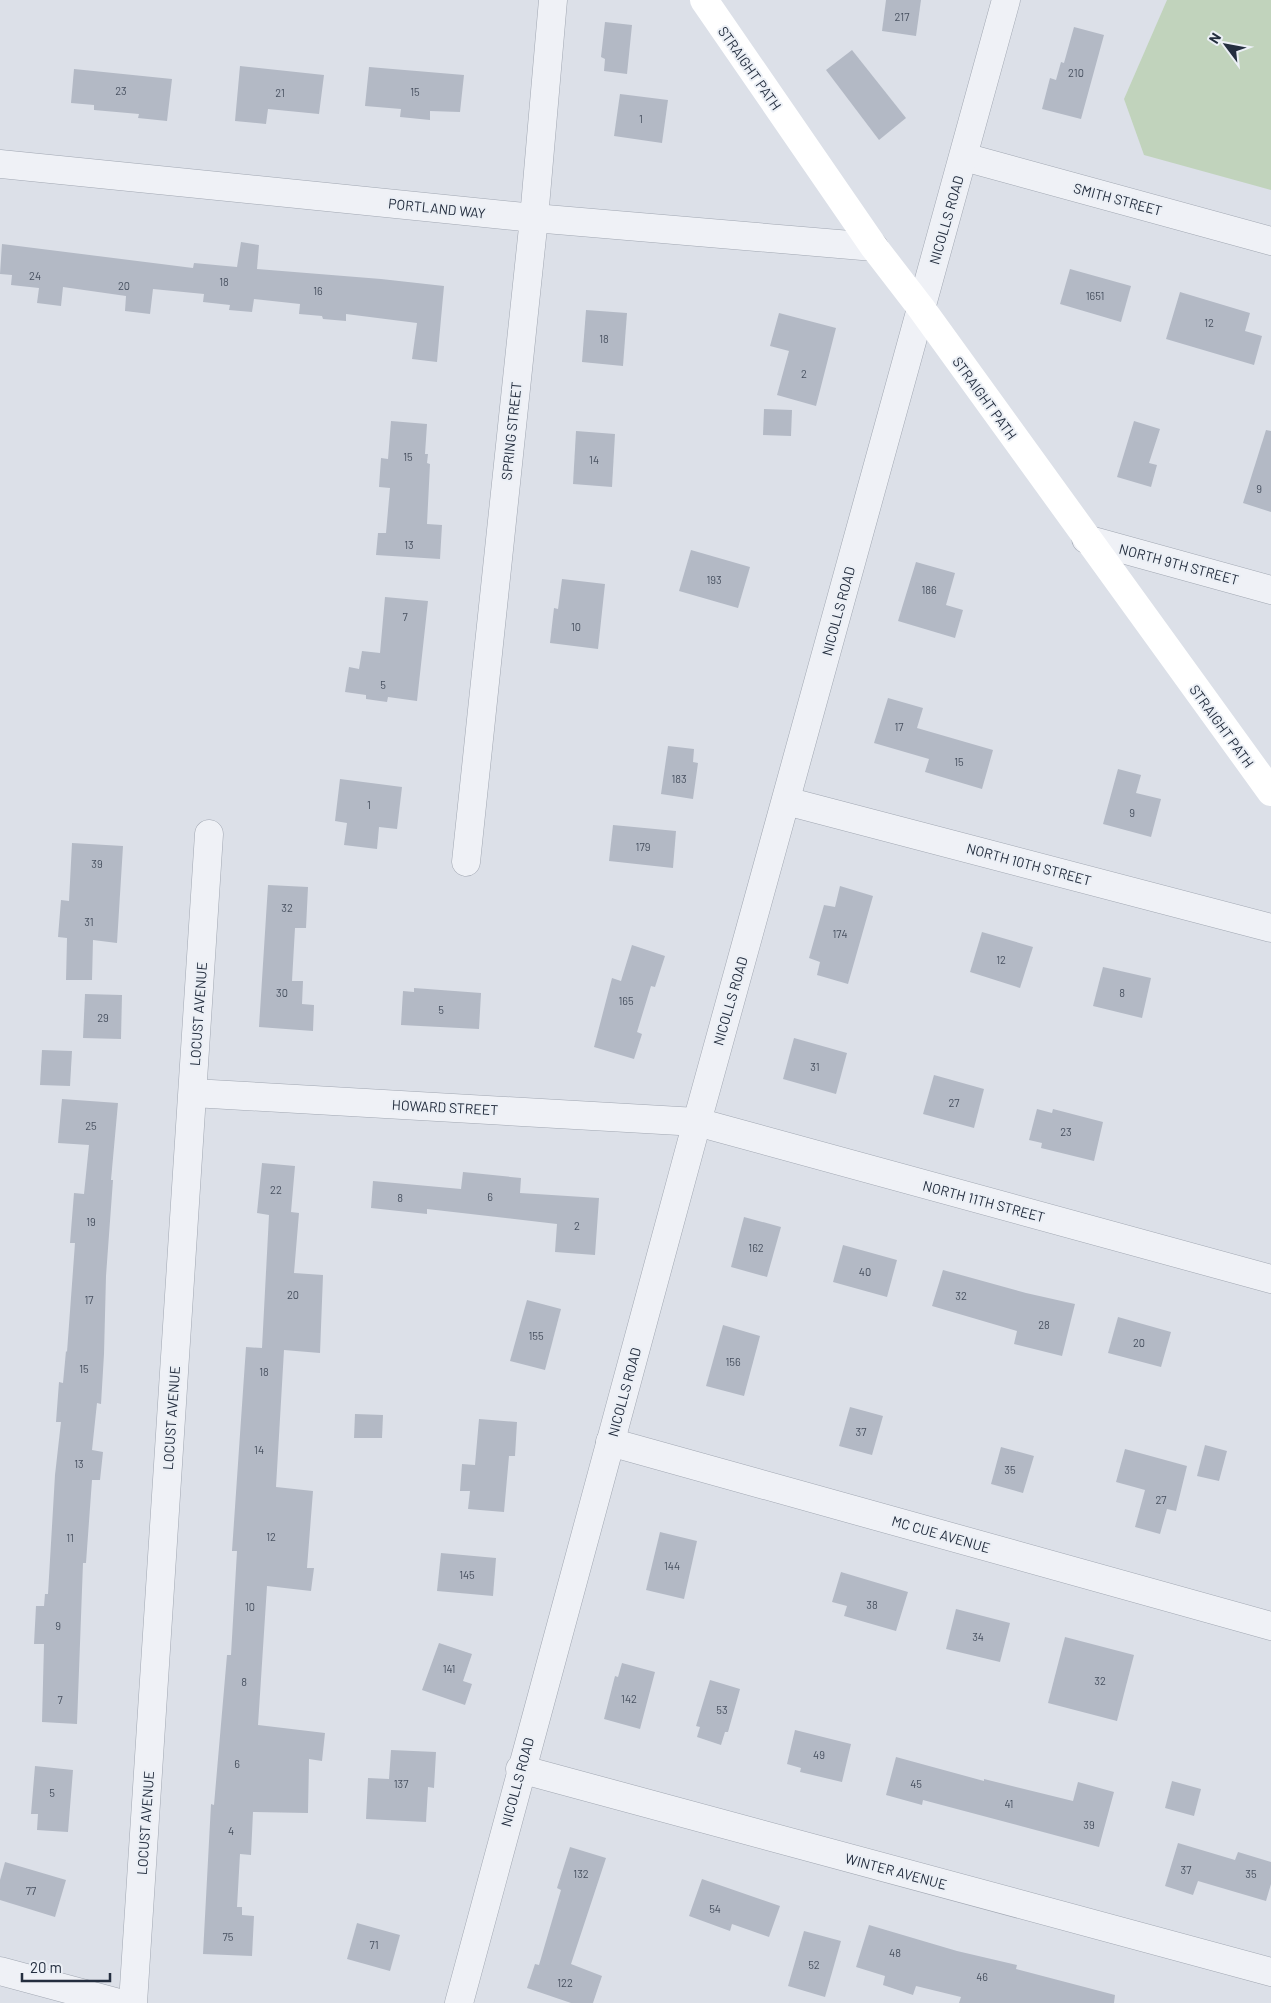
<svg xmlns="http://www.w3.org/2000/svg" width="1271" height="2003" font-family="Barlow,sans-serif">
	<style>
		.green { fill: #c1d3bc }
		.building { fill: #b3b9c5 }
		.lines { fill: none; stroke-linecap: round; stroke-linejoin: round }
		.minor-casing { stroke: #a1a7b2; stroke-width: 29 }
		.minor { stroke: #eff1f6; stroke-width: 28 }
		.secondary { stroke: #fff; stroke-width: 28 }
		.labels { text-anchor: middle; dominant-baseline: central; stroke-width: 4; stroke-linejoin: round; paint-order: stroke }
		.number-label { font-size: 11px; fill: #485160 }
		.street-label { font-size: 14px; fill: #242e3f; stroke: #ebeff5 }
	</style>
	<rect width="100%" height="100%" fill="#dce0e8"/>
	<polygon class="green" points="1167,0 1271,0 1271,190 1144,155 1124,99"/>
	<g class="building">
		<polygon points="886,0 921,0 916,36 882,31"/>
		<polygon points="605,22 632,25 627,74 604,71 605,59 601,57"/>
		<polygon points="1074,27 1104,35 1081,119 1042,109 1050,78 1056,80 1061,62 1064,63"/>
		<polygon points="852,50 906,118 879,140 826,70"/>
		<polygon points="240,66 324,75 319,114 268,109 266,124 235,121"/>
		<polygon points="369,67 464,75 460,112 430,111 430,120 400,117 401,109 365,106"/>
		<polygon points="74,69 172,79 167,121 138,118 139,114 94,110 94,105 71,103"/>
		<polygon points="620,94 668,100 662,143 614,136"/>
		<polygon points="241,242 259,245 257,269 381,279 444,286 437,362 412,359 417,323 346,314 346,321 323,319 322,316 299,314 300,304 254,299 252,312 229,310 230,305 203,302 204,294 153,289 150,314 125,311 126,296 63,287 61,306 37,303 39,288 11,285 12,275 0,274 2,244 193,268 194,263 237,267"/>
		<polygon points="1070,269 1131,286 1121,322 1060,304"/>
		<polygon points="1180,292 1250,313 1245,331 1262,336 1254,365 1166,339"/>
		<polygon points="586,310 627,313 623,366 582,362"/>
		<polygon points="779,313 836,328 816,406 777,395 789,351 770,346"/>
		<polygon points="764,409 792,410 791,436 763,435"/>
		<polygon points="391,421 427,424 425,454 428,454 427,463 430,464 427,524 442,525 440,559 376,555 378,533 386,533 390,488 379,487 381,458 388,459"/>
		<polygon points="1134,421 1160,429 1149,463 1157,465 1151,487 1117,477"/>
		<polygon points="1266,430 1271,431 1271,512 1243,503"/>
		<polygon points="576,431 615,434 612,487 573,484"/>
		<polygon points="691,550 750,567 738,608 679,591"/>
		<polygon points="916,562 955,573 946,605 963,610 955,638 898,621"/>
		<polygon points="562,579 605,584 598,649 550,643 554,608 558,609"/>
		<polygon points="385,597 428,601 417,701 388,697 387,702 366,699 366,695 345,692 349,667 359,669 362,651 380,653"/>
		<polygon points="888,698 923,708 917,728 993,750 982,789 925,772 929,759 874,743"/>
		<polygon points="668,746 694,749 693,762 698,763 693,799 661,794"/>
		<polygon points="1118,769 1141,775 1136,793 1161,799 1151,837 1103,824"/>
		<polygon points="340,779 402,787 397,829 379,827 377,849 344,845 347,823 335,821"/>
		<polygon points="613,825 676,831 673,868 609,861"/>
		<polygon points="72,843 123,846 117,943 93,940 92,980 66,980 67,938 58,937 61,900 69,901"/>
		<polygon points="268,885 308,887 306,928 295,928 292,981 303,981 302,1004 314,1005 313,1031 259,1027"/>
		<polygon points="840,886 873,896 848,984 817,975 820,962 809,958 824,905 835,907"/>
		<polygon points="982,932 1033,947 1020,988 970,972"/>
		<polygon points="632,945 665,956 655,987 651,986 637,1032 642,1034 634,1059 594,1047 612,978 621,981"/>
		<polygon points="1103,967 1151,978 1142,1018 1093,1006"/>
		<polygon points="414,988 481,993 479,1029 401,1025 403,991 414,992"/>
		<polygon points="85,994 122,995 121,1039 83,1038"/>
		<polygon points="794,1038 847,1053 836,1094 783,1079"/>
		<polygon points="42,1050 72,1051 70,1086 40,1085"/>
		<polygon points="934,1075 984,1089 974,1128 923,1114"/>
		<polygon points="62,1099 118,1103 111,1180 113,1180 106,1276 104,1354 101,1404 97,1403 92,1450 103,1452 100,1480 92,1480 86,1563 83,1563 77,1724 42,1722 44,1644 34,1644 36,1606 44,1606 45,1594 48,1594 55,1475 61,1422 56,1422 59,1382 63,1383 66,1351 67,1352 75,1243 70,1243 74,1193 84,1194 89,1145 58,1143"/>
		<polygon points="1037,1109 1052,1113 1053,1109 1103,1122 1094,1161 1041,1148 1042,1143 1029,1140"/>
		<polygon points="262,1163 295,1166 291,1212 299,1213 294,1273 323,1275 320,1353 284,1350 276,1487 313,1491 307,1568 314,1568 311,1591 267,1586 258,1725 325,1733 322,1761 309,1759 308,1813 253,1812 251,1855 240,1854 237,1907 242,1907 242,1915 254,1916 252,1956 203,1954 211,1804 214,1805 227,1655 231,1655 237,1551 232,1551 246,1347 262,1348 269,1215 257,1213"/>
		<polygon points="463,1172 521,1178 520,1193 599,1198 595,1255 555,1252 557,1224 427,1209 427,1214 371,1208 373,1181 461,1189"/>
		<polygon points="744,1217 781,1227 767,1277 731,1267"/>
		<polygon points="843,1245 897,1260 887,1297 833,1282"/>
		<polygon points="943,1270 1026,1293 1075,1304 1062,1356 1014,1344 1017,1331 932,1306"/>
		<polygon points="527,1300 561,1309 545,1370 510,1361"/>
		<polygon points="1118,1317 1171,1332 1161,1367 1108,1353"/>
		<polygon points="723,1325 760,1336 744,1396 706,1386"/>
		<polygon points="850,1407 883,1416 872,1455 839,1446"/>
		<polygon points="355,1414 383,1415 382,1438 354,1438"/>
		<polygon points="479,1419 517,1422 515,1456 509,1456 504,1512 468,1509 470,1491 460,1491 462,1464 475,1465"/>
		<polygon points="1205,1445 1227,1451 1219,1481 1197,1476"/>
		<polygon points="1001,1447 1034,1456 1023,1493 991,1484"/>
		<polygon points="1125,1449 1187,1466 1176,1511 1167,1509 1160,1534 1135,1527 1145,1490 1116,1482"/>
		<polygon points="660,1532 697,1541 684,1599 646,1590"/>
		<polygon points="441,1553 496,1558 493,1596 437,1591"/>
		<polygon points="841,1572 908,1592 896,1631 844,1616 847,1606 832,1602"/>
		<polygon points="956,1609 1010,1623 1000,1662 946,1649"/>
		<polygon points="1065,1637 1134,1655 1117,1721 1048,1703"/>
		<polygon points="439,1643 472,1654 463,1681 472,1684 465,1705 422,1690"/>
		<polygon points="622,1663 655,1672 640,1729 604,1719 615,1676 618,1677"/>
		<polygon points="710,1680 740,1689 728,1732 725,1732 721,1745 697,1737 700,1727 696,1726"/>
		<polygon points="795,1730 851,1744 842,1782 800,1772 801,1768 787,1764"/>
		<polygon points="391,1750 436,1752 434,1788 428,1787 426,1822 366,1819 368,1778 389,1779"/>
		<polygon points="896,1757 984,1781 984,1779 1073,1801 1078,1782 1114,1792 1099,1847 938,1804 923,1800 922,1805 886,1795"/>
		<polygon points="35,1766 73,1770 68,1832 37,1830 38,1814 31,1814"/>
		<polygon points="1172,1781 1201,1789 1194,1816 1165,1808"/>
		<polygon points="1178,1843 1235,1860 1238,1852 1271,1862 1271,1884 1266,1901 1198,1881 1193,1895 1165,1886"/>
		<polygon points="570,1847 606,1858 571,1964 602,1976 593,2003 571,2003 527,1988 535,1964 539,1965 561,1890 557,1888"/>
		<polygon points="5,1862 66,1880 55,1917 0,1900 0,1880"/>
		<polygon points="702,1879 780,1906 769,1937 732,1924 730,1931 689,1916"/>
		<polygon points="357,1923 400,1935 390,1971 347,1959"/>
		<polygon points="869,1925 957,1951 1017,1965 1016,1969 1115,1995 1114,2003 959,2003 961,1997 916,1986 913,1995 883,1985 885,1976 856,1967"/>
		<polygon points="804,1931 841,1941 825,1997 788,1986"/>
	</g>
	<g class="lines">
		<g class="minor-casing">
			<g id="minor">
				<polyline points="964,157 1271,241"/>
				<polyline points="0,164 534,218 874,247"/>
				<polyline points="1086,539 1271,590"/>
				<polyline points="786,801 1271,928"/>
				<polyline points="466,862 534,218 553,0"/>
				<polyline points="193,1093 697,1122 1271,1279"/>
				<polyline points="610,1442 1271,1626"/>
				<polyline points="520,1769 1271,1972"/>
				<polyline points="0,1971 119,2003"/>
				<polyline points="133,2003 209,834"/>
				<polyline points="459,2003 697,1122 1006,0"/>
			</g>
		</g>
		<use href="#minor" class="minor"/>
		<polyline class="secondary" points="704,0 874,247 921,308 1271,792"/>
	</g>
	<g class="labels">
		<g class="number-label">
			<text x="902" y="16">217</text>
			<text x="1076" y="72">210</text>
			<text x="121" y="90">23</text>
			<text x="415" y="91">15</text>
			<text x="280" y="92">21</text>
			<text x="641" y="118">1</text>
			<text x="35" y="275">24</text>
			<text x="224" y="281">18</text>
			<text x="124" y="285">20</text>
			<text x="318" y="290">16</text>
			<text x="1095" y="295">1651</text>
			<text x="1209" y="322">12</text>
			<text x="604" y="338">18</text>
			<text x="804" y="373">2</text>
			<text x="408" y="456">15</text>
			<text x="594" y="459">14</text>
			<text x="1259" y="488">9</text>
			<text x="409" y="544">13</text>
			<text x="714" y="579">193</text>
			<text x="929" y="589">186</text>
			<text x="405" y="616">7</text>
			<text x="576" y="626">10</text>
			<text x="383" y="684">5</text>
			<text x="899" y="726">17</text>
			<text x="959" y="761">15</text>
			<text x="679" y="778">183</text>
			<text x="369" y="804">1</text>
			<text x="1132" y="812">9</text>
			<text x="643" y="846">179</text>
			<text x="97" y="863">39</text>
			<text x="287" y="907">32</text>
			<text x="89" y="921">31</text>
			<text x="840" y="933">174</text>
			<text x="1001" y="959">12</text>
			<text x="282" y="992">30</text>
			<text x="1122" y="992">8</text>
			<text x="626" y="1000">165</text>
			<text x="441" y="1009">5</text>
			<text x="103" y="1017">29</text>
			<text x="815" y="1066">31</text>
			<text x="954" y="1102">27</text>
			<text x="91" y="1125">25</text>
			<text x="1066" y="1131">23</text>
			<text x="276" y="1189">22</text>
			<text x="490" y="1196">6</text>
			<text x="400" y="1197">8</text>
			<text x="91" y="1221">19</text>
			<text x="577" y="1225">2</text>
			<text x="756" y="1247">162</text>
			<text x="865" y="1271">40</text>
			<text x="293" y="1294">20</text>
			<text x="961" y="1295">32</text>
			<text x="89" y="1299">17</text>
			<text x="1044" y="1324">28</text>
			<text x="536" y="1335">155</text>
			<text x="1139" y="1342">20</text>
			<text x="733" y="1361">156</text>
			<text x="84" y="1368">15</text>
			<text x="264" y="1371">18</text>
			<text x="861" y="1431">37</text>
			<text x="259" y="1449">14</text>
			<text x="79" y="1463">13</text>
			<text x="1010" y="1469">35</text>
			<text x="1161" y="1499">27</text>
			<text x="271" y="1536">12</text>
			<text x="70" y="1537">11</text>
			<text x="672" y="1565">144</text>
			<text x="467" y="1574">145</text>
			<text x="872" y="1604">38</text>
			<text x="250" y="1606">10</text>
			<text x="58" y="1625">9</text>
			<text x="978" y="1636">34</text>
			<text x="449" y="1668">141</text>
			<text x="1100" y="1680">32</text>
			<text x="244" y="1681">8</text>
			<text x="629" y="1698">142</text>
			<text x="60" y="1699">7</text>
			<text x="722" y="1709">53</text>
			<text x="819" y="1754">49</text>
			<text x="237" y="1763">6</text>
			<text x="401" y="1783">137</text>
			<text x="916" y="1783">45</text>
			<text x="52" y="1792">5</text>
			<text x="1009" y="1803">41</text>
			<text x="1089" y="1824">39</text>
			<text x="231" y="1830">4</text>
			<text x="1186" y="1869">37</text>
			<text x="581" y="1873">132</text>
			<text x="1251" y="1873">35</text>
			<text x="31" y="1890">77</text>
			<text x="715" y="1908">54</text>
			<text x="228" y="1936">75</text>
			<text x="374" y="1944">71</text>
			<text x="895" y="1952">48</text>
			<text x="814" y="1964">52</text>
			<text x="982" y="1976">46</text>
			<text x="565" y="1982">122</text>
		</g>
		<g class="street-label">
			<text transform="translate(750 68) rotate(55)">STRAIGHT PATH</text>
			<text transform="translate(1118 199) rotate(15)">SMITH STREET</text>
			<text transform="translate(437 208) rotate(6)">PORTLAND WAY</text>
			<text transform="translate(946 220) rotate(-74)">NICOLLS ROAD</text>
			<text transform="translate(985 398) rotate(54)">STRAIGHT PATH</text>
			<text transform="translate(511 431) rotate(-84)">SPRING STREET</text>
			<text transform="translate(1179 564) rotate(15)">NORTH 9TH STREET</text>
			<text transform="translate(838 611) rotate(-75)">NICOLLS ROAD</text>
			<text transform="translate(1222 726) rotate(54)">STRAIGHT PATH</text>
			<text transform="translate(1029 864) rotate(15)">NORTH 10TH STREET</text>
			<text transform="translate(730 1001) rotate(-74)">NICOLLS ROAD</text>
			<text transform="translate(198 1014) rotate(-86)">LOCUST AVENUE</text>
			<text transform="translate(445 1107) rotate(3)">HOWARD STREET</text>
			<text transform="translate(984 1201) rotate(15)">NORTH 11TH STREET</text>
			<text transform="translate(624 1392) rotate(-75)">NICOLLS ROAD</text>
			<text transform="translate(171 1418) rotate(-86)">LOCUST AVENUE</text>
			<text transform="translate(941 1534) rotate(16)">MC CUE AVENUE</text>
			<text transform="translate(517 1782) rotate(-75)">NICOLLS ROAD</text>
			<text transform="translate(145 1823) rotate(-86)">LOCUST AVENUE</text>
			<text transform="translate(896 1871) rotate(15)">WINTER AVENUE</text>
		</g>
	</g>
	<g transform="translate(1226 45) rotate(302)" stroke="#ebeff5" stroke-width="4" paint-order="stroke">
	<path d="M0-4L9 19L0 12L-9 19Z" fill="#242e3f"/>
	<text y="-8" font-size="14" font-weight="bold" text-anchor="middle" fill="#242e3f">N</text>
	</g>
	<path d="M22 1973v8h88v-8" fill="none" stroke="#242e3f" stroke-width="2.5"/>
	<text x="30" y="1973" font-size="15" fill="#242e3f" stroke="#ebeff5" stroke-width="4" paint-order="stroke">20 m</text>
</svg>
